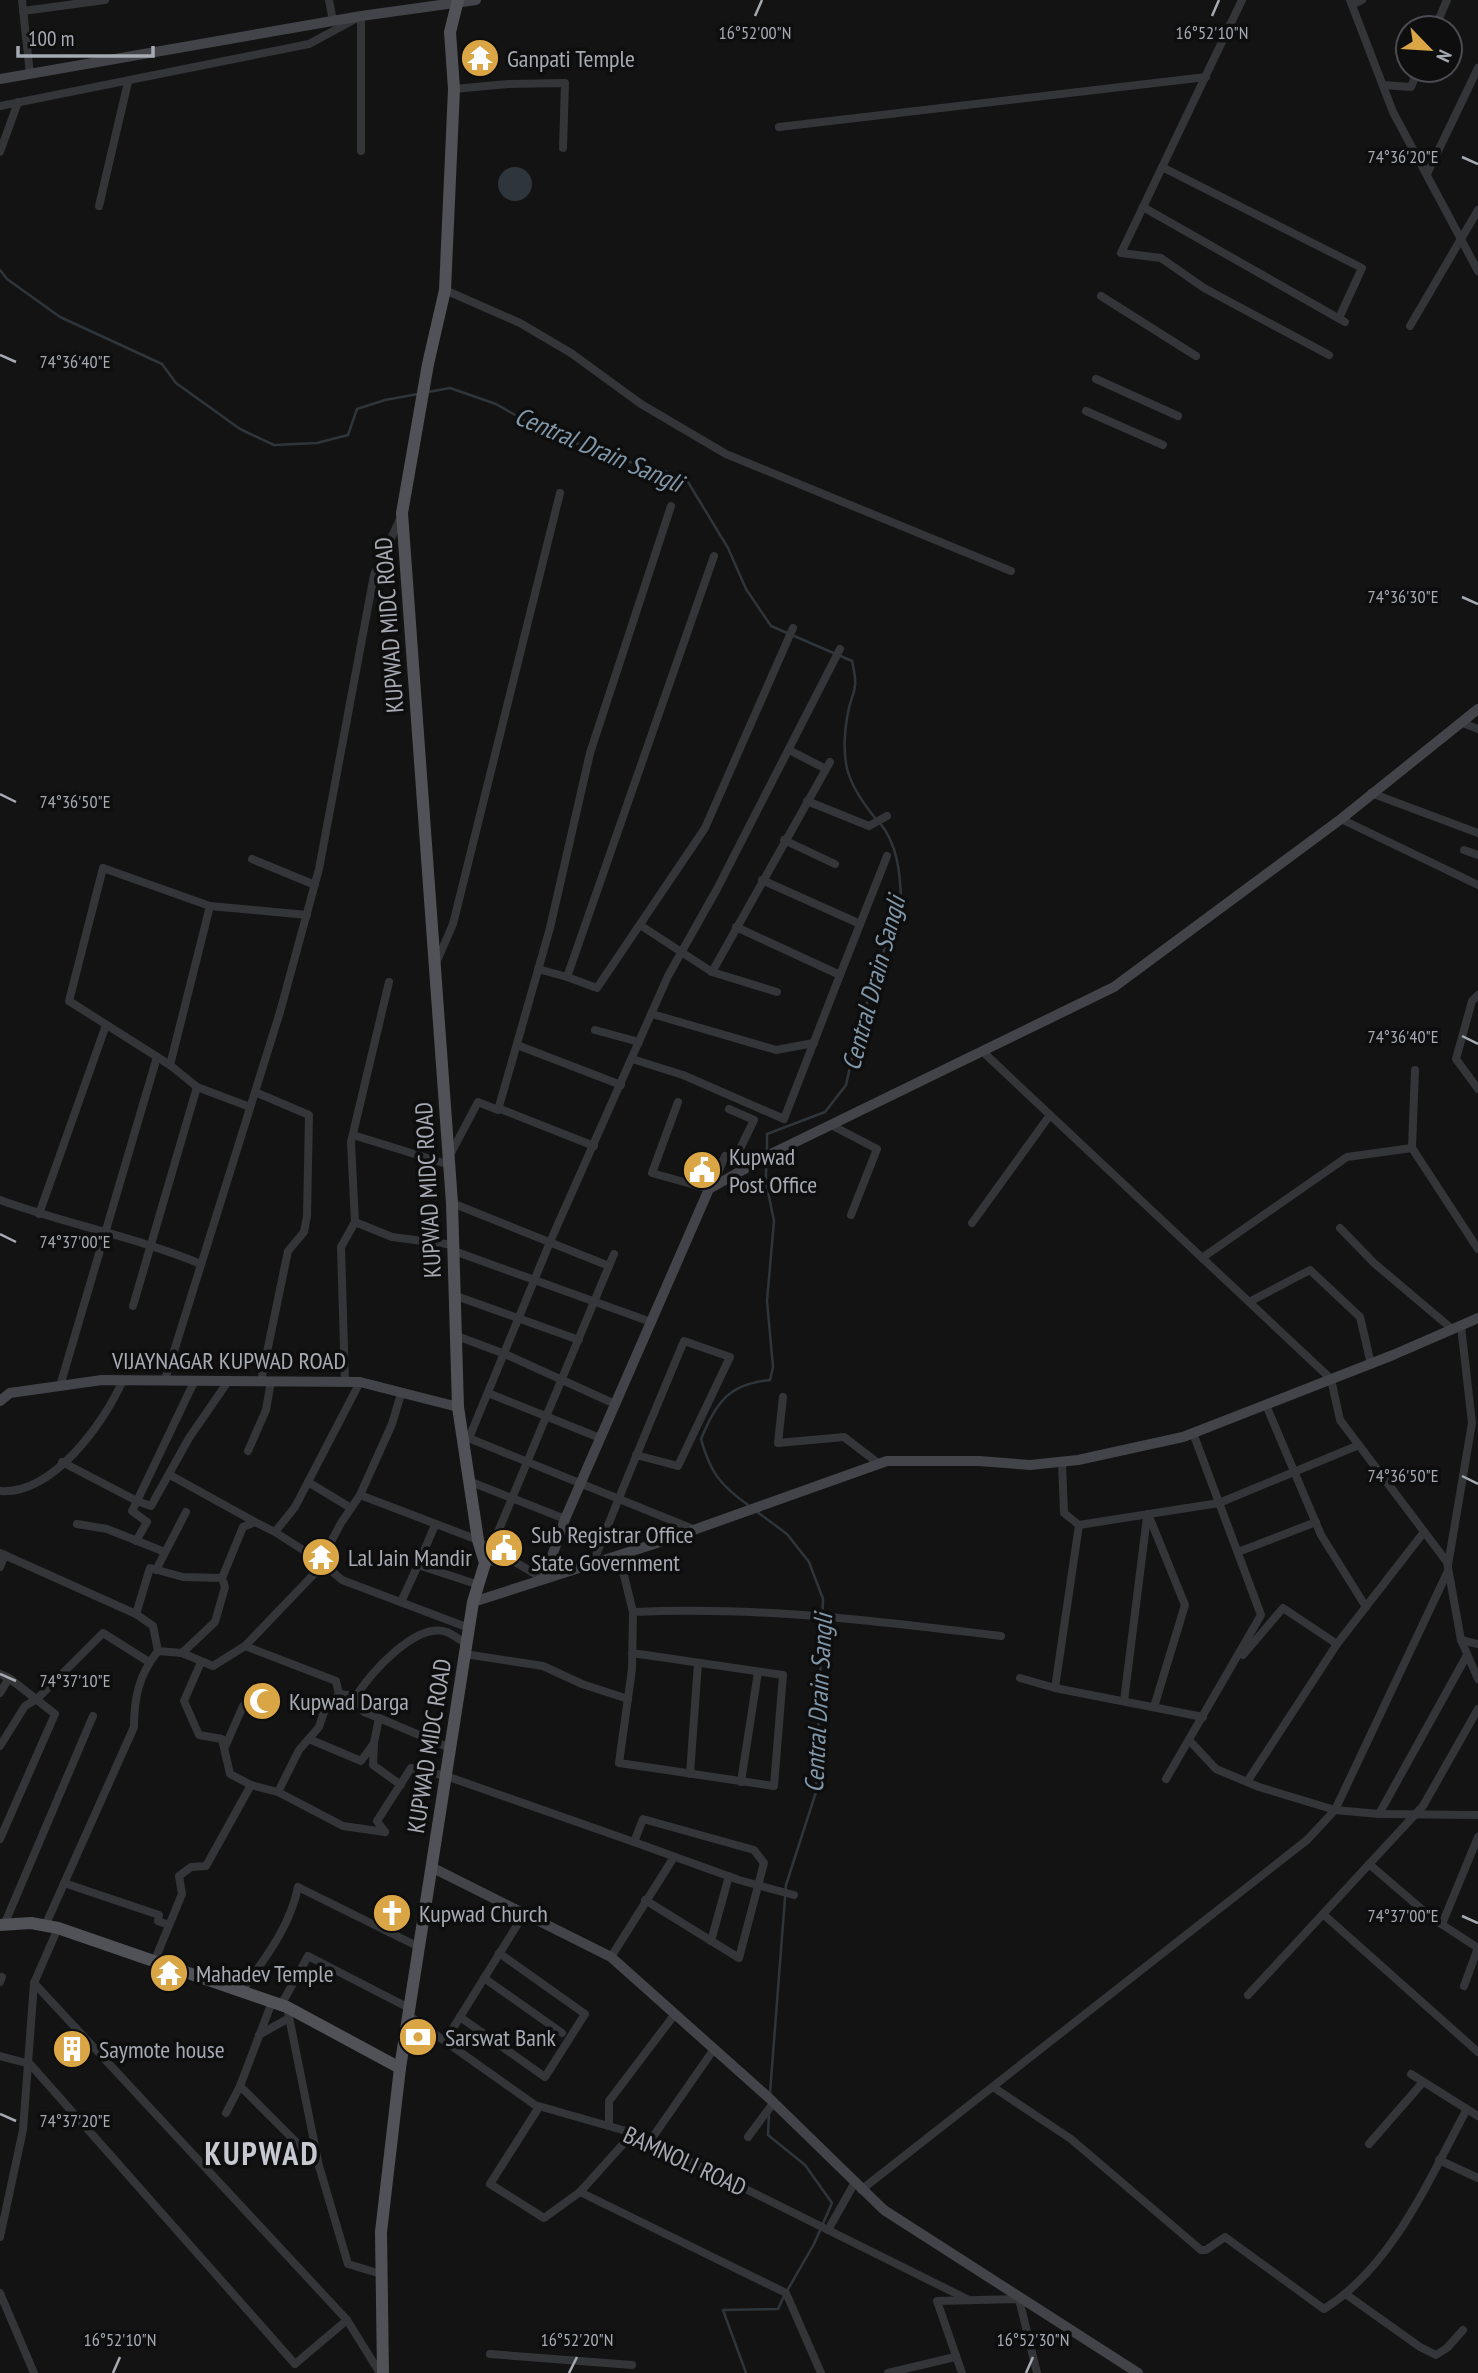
<svg xmlns="http://www.w3.org/2000/svg" width="1478" height="2373" font-family="'PT Sans Narrow',sans-serif">
	<style>
		.water { fill: #2e353b }
		.lines { fill: none; stroke-linecap: round; stroke-linejoin: round }
		.stream { stroke: #2e353b; stroke-width: 2.5 }
		.street { stroke: #343539; stroke-width: 8 }
		.secondary { stroke: #434449; stroke-width: 10 }
		.primary { stroke: #515257; stroke-width: 12 }
		.ticks { fill: none; stroke: #a6aab3; stroke-width: 2.5 }
		.labels { text-anchor: middle; dominant-baseline: central; stroke-width: 7; stroke-linejoin: round; paint-order: stroke }
		.poi-label { font-size: 24px; fill: #a6aab3; stroke: #0e0e0f; text-anchor: start }
		.street-label { font-size: 24px; fill: #a6aab3; stroke: #0e0e0f }
		.water-label { font-size: 26px; font-style: italic; fill: #8198aa; stroke: #0e0e0f }
		.district-label { font-size: 32px; font-weight: bold; letter-spacing: 2px; fill: #c7c9d0; stroke: #0e0e0f }
		.ticks-label { font-size: 18px; text-anchor: middle; fill: #a6aab3; stroke: #0e0e0f; stroke-width: 7; stroke-linejoin: round; paint-order: stroke }
	</style>
	<rect width="100%" height="100%" fill="#131314"/>
	<circle class="water" cx="515" cy="184" r="17"/>
	<g class="lines">
		<g class="stream">
			<polyline points="0,270 7,279 60,317 162,364 176,383 240,429 274,445 317,443 348,435 357,409 385,400 418,394"/>
			<path d="M428 392 450 388 496 404 529 423 565 439 620 460 658 468 688 482 728 548 746 589 771 626 852 661C860 695 851 689 847 718 840 763 847 783 875 818"/>
			<path d="M767 1152V1134L825 1112 846 1085 859 1027 901 898C900 871 897 844 880 823"/>
			<path d="M748 1505C720 1485 710 1472 701 1439 717 1402 728 1384 770 1380L773 1367 767 1301 774 1221 766 1182V1162"/>
			<polyline points="756,1511 787,1534 809,1562 823,1599 816,1792 786,1885 770,2093"/>
			<polyline points="769,2113 768,2135 805,2165 832,2203 814,2244 787,2291"/>
			<polyline points="746,2373 723,2310 778,2309 784,2296"/>
		</g>
		<g class="street">
			<polyline points="22,0 30,74"/>
			<polyline points="329,0 333,21"/>
			<polyline points="1242,0 1121,253 1161,258 1204,288 1329,355"/>
			<polyline points="1350,0 1393,112 1478,271"/>
			<polyline points="1352,5 1362,0"/>
			<polyline points="23,11 105,0"/>
			<polyline points="1435,28 1447,0"/>
			<polyline points="1383,85 1411,87 1418,70"/>
			<polyline points="454,89 508,84 565,83 563,148"/>
			<polyline points="0,106 309,44 361,16 361,151"/>
			<polyline points="779,127 1206,77"/>
			<polyline points="0,152 18,102"/>
			<polyline points="1162,167 1362,268 1339,318"/>
			<polyline points="1427,174 1478,68"/>
			<polyline points="99,206 128,82"/>
			<polyline points="1143,207 1345,322"/>
			<polyline points="445,290 520,323 571,353 641,404 726,454 1011,571"/>
			<polyline points="1101,296 1196,356"/>
			<polyline points="1410,326 1478,210"/>
			<polyline points="1096,379 1178,416"/>
			<polyline points="1086,411 1163,445"/>
			<polyline points="1463,723 1478,729"/>
			<polyline points="789,750 826,769"/>
			<polyline points="1371,793 1478,833"/>
			<polyline points="807,801 869,826 887,816"/>
			<polyline points="1341,819 1478,885"/>
			<polyline points="784,840 835,864"/>
			<polyline points="1464,850 1478,855"/>
			<polyline points="252,859 315,885"/>
			<polyline points="762,880 858,923"/>
			<polyline points="640,925 712,972 830,762"/>
			<polyline points="436,963 453,924 560,493"/>
			<polyline points="538,969 567,977 714,556"/>
			<polyline points="712,972 777,992"/>
			<polyline points="840,975 887,856"/>
			<polyline points="567,977 597,988 705,828 793,628"/>
			<polyline points="1478,995 1472,1001 1456,1059 1478,1089"/>
			<polyline points="652,1014 776,1050 814,1043"/>
			<polyline points="595,1030 639,1042"/>
			<polyline points="517,1045 621,1085"/>
			<polyline points="982,1051 1331,1379 1340,1420 1447,1562 1461,1640 1478,1679"/>
			<polyline points="632,1059 683,1075 784,1119 840,975 736,927"/>
			<polyline points="170,1065 69,1001 103,868 210,906"/>
			<polyline points="197,1087 170,1065 210,906 307,915"/>
			<polyline points="255,1092 309,1115 307,1216 304,1232 288,1251 261,1381"/>
			<polyline points="678,1102 652,1173 709,1189"/>
			<polyline points="498,1108 594,1146"/>
			<polyline points="729,1109 754,1120 738,1153 749,1166"/>
			<polyline points="831,1125 877,1149 851,1215"/>
			<polyline points="353,1135 450,1165"/>
			<polyline points="1412,1148 1415,1070"/>
			<polyline points="450,1155 478,1102 498,1110 550,928 590,753 671,506"/>
			<polyline points="712,1187 725,1156"/>
			<path d="M0 1200C66 1224 136 1237 201 1264"/>
			<polyline points="452,1203 609,1266"/>
			<polyline points="39,1214 106,1025"/>
			<polyline points="355,1222 351,1142 389,982"/>
			<polyline points="972,1223 1050,1115"/>
			<polyline points="1340,1228 1374,1263 1452,1329"/>
			<polyline points="454,1251 651,1322"/>
			<polyline points="1202,1258 1347,1157 1412,1148 1478,1249"/>
			<polyline points="456,1296 579,1340"/>
			<polyline points="1249,1302 1310,1270 1360,1317 1371,1364"/>
			<polyline points="133,1306 197,1087 250,1107"/>
			<polyline points="457,1336 505,1354 615,1404"/>
			<polyline points="165,1380 280,1012 319,869 374,575 401,517"/>
			<polyline points="345,1382 341,1247 355,1222 392,1237 454,1245"/>
			<polyline points="60,1386 157,1057"/>
			<polyline points="488,1393 600,1438"/>
			<polyline points="783,1397 778,1443 844,1437 878,1463"/>
			<polyline points="1266,1405 1321,1535 1366,1607"/>
			<polyline points="466,1437 693,1529"/>
			<polyline points="469,1438 550,1242 668,976 717,889 840,649"/>
			<polyline points="248,1451 266,1410 271,1381"/>
			<polyline points="62,1462 137,1501 195,1380"/>
			<polyline points="1062,1462 1064,1513 1079,1525 1055,1688 1203,1717"/>
			<polyline points="170,1475 255,1522"/>
			<polyline points="308,1482 351,1508"/>
			<polyline points="471,1482 565,1519"/>
			<path d="M0 1491C53 1495 104 1423 123 1380"/>
			<polyline points="360,1495 478,1540"/>
			<polyline points="1148,1514 1185,1605 1154,1707"/>
			<polyline points="77,1524 107,1529 165,1552"/>
			<polyline points="435,1525 418,1565 479,1585"/>
			<polyline points="1079,1525 1219,1503 1359,1445"/>
			<polyline points="275,1532 320,1561 342,1580 469,1628"/>
			<polyline points="136,1541 147,1522 132,1511 137,1501 151,1506 189,1438 229,1380"/>
			<polyline points="1238,1552 1316,1522"/>
			<polyline points="0,1553 136,1614"/>
			<polyline points="619,1555 633,1612 632,1669 619,1763 774,1786 783,1675 632,1653"/>
			<polyline points="485,1563 614,1254"/>
			<polyline points="485,1563 508,1558 544,1579"/>
			<path d="M593 1563C622 1489 653 1415 684 1341L730 1357 678 1466 636 1455"/>
			<polyline points="1448,1565 1472,1423 1461,1326"/>
			<polyline points="0,1567 5,1555"/>
			<polyline points="156,1570 186,1512"/>
			<polyline points="401,1602 418,1565"/>
			<path d="M633 1612C756 1606 878 1621 1001 1636"/>
			<polyline points="1461,1640 1478,1644"/>
			<polyline points="158,1651 153,1626 136,1614 150,1568 183,1577 222,1578"/>
			<polyline points="182,1653 213,1666 245,1646"/>
			<polyline points="465,1654 543,1666 582,1684 628,1699"/>
			<polyline points="1243,1655 1283,1608 1337,1644"/>
			<polyline points="0,1674 9,1678 0,1693"/>
			<polyline points="1020,1678 1055,1688"/>
			<polyline points="339,1694 336,1681 245,1646 314,1574 341,1523 360,1495 392,1424 401,1394"/>
			<polyline points="356,1696 339,1694 325,1709 319,1727 299,1750 278,1792 343,1826 385,1832"/>
			<path d="M356 1696C371 1673 416 1621 447 1632 454 1635 460 1640 466 1644"/>
			<polyline points="356,1696 364,1712 379,1718"/>
			<polyline points="1124,1701 1147,1517"/>
			<polyline points="309,1739 361,1761 374,1743 373,1765 401,1785"/>
			<polyline points="1189,1740 1216,1769 1259,1787 1335,1810 1448,1571"/>
			<polyline points="374,1743 379,1718 450,1748"/>
			<polyline points="0,1746 25,1706 37,1699 103,1633 149,1662"/>
			<polyline points="225,1747 243,1706"/>
			<polyline points="690,1774 698,1663"/>
			<polyline points="1166,1779 1261,1615 1193,1433"/>
			<polyline points="741,1782 758,1672"/>
			<polyline points="1247,1782 1337,1644 1424,1532"/>
			<polyline points="251,1785 278,1792"/>
			<polyline points="1379,1814 1478,1815"/>
			<polyline points="385,1832 377,1821 411,1768 446,1776 634,1842 643,1819 754,1850 764,1863 739,1958 645,1900"/>
			<polyline points="0,1839 55,1714 9,1678"/>
			<polyline points="634,1842 739,1880 794,1895"/>
			<polyline points="1369,1864 1432,1918 1478,1948"/>
			<polyline points="64,1883 159,1915 158,1921 169,1925"/>
			<polyline points="1323,1914 1478,2052"/>
			<polyline points="1442,1924 1478,1837"/>
			<polyline points="4,1925 93,1716"/>
			<path d="M45 1926 134 1727C134 1698 139 1674 158 1651L182 1653 215 1622 225 1587 222 1578 243 1527 255 1522 275 1532 295 1507 360 1382"/>
			<polyline points="711,1941 729,1876"/>
			<polyline points="611,1957 674,1857"/>
			<polyline points="154,1962 182,1894 179,1876 191,1867 206,1866 251,1785 230,1774 222,1739 199,1735 184,1701 201,1662"/>
			<polyline points="484,1978 562,2033"/>
			<polyline points="0,1982 2,1977"/>
			<polyline points="34,1983 347,2320 380,2373"/>
			<polyline points="1464,1986 1478,1948"/>
			<path d="M242 1991C265 1958 290 1927 298 1887L419 1947"/>
			<polyline points="1248,1995 1423,1806 1478,1709"/>
			<polyline points="272,2002 240,2086 318,2164"/>
			<polyline points="281,2005 308,1956 409,2008"/>
			<polyline points="287,2007 319,2166 348,2264 381,2274"/>
			<polyline points="408,2015 535,2105 633,2133 969,2300"/>
			<polyline points="460,2017 545,2077 585,2014 499,1953"/>
			<polyline points="259,2035 289,2018"/>
			<polyline points="445,2041 524,1914"/>
			<polyline points="0,2056 30,2064 295,2364 347,2320"/>
			<polyline points="1411,2074 1478,2116"/>
			<path d="M993 2087 1071 2139 1201 2250H1206L1225 2237 1324 2309C1393 2266 1429 2179 1467 2109"/>
			<polyline points="539,2107 490,2184 544,2218 580,2192"/>
			<polyline points="226,2113 240,2086"/>
			<polyline points="609,2126 609,2101 675,2014"/>
			<polyline points="633,2133 580,2192 786,2293 821,2373"/>
			<polyline points="748,2137 774,2102"/>
			<polyline points="650,2141 714,2049"/>
			<polyline points="1369,2144 1423,2082"/>
			<polyline points="1439,2160 1478,2178"/>
			<polyline points="861,2190 1307,1840 1335,1810 1379,1814 1466,1657"/>
			<polyline points="828,2230 854,2184"/>
			<polyline points="0,2237 23,2130 34,1983 58,1928"/>
			<polyline points="0,2293 34,2373"/>
			<polyline points="1347,2295 1420,2347 1436,2355 1447,2348 1463,2330"/>
			<polyline points="490,2354 632,2365"/>
			<polyline points="888,2373 955,2357"/>
			<polyline points="962,2373 937,2301 1019,2299 1037,2373"/>
		</g>
		<g class="secondary">
			<polyline points="0,79 361,16 476,0"/>
			<polyline points="0,1401 10,1393 102,1380 360,1382 458,1407"/>
			<polyline points="544,1579 565,1519 709,1189 773,1153 1114,987 1341,819 1478,709"/>
			<polyline points="473,1602 657,1543 887,1461 979,1461 1030,1465 1078,1460 1183,1437 1393,1355 1478,1318"/>
			<polyline points="431,1867 611,1957 769,2098 884,2210 1138,2373"/>
		</g>
		<g class="primary">
			<polyline points="0,1925 31,1923 58,1928 287,2007 400,2068"/>
			<polyline points="383,2373 381,2232 400,2068 473,1602 485,1563 478,1540 458,1407 452,1203 402,513 428,364 445,290 454,89 450,32 458,0"/>
		</g>
	</g>
	<path class="ticks" d="M755 16 762 0M1212 16 1219 0M1462 157 1478 164M0 355 16 362M1462 597 1478 604M0 794 16 802M1462 1036 1478 1044M0 1234 16 1242M1462 1476 1478 1484M0 1674 16 1681M1462 1916 1478 1923M0 2114 16 2121M113 2373 120 2357M569 2373 577 2357M1026 2373 1033 2357"/>
	<defs>
		<g id="temple-disc" transform="scale(2.0125)"><circle r="9.5" fill="#daa645" stroke="#0e0e0f"/><path d="M0-6L5-2H3V0L6.5 2.5H4V6H1.5V3h-3V6H-4V2.5H-6.5L-3 0V-2H-5Z" fill="#fff"/></g>
		<g id="civic-disc" transform="scale(2.0125)"><circle r="9.5" fill="#daa645" stroke="#0e0e0f"/><path d="M-.6-6.5H3V-4.5H.6V-3L4-1V1h2V6H-6V1h2V-1L-.6-3ZM-1.2 2.5V6h2.4V2.5Z" fill="#fff"/></g>
		<g id="mosque-disc" transform="scale(2.0125)"><circle r="9.5" fill="#daa645" stroke="#0e0e0f"/><path d="M3.5-4.9A6 6 0 1 0 3.5 4.9A5 5 0 1 1 3.5-4.9Z" fill="#fff"/></g>
		<g id="church-disc" transform="scale(2.0125)"><circle r="9.5" fill="#daa645" stroke="#0e0e0f"/><path d="M-1.2-6h2.4v3.5h3.3v2.4h-3.3V6h-2.4V-.1h-3.3v-2.4h3.3Z" fill="#fff"/></g>
		<g id="bank-disc" transform="scale(2.0125)"><circle r="9.5" fill="#daa645" stroke="#0e0e0f"/><path d="M-6-4H6V4H-6ZM0-2.3a2.3 2.3 0 1 0 0 4.6a2.3 2.3 0 1 0 0-4.6Z" fill="#fff"/></g>
		<g id="building-disc" transform="scale(2.0125)"><circle r="9.5" fill="#daa645" stroke="#0e0e0f"/><path d="M-4-6H4V6H1V3H-1V6H-4ZM-2.5-4.3h1.7v1.8h-1.7ZM.8-4.3h1.7v1.8H.8ZM-2.5-1h1.7V.8h-1.7ZM.8-1h1.7V.8H.8Z" fill="#fff"/></g>
	</defs>
	<g fill-rule="evenodd">
		<use href="#temple-disc" x="480" y="58"/>
		<use href="#civic-disc" x="702" y="1170"/>
		<use href="#civic-disc" x="504" y="1548"/>
		<use href="#temple-disc" x="321" y="1557"/>
		<use href="#mosque-disc" x="262" y="1701"/>
		<use href="#church-disc" x="392" y="1913"/>
		<use href="#temple-disc" x="169" y="1973"/>
		<use href="#bank-disc" x="418" y="2037"/>
		<use href="#building-disc" x="72" y="2049"/>
	</g>
	<g class="labels">
		<g class="poi-label">
			<text x="507" y="58">Ganpati Temple</text>
			<text x="729" y="1156">Kupwad<tspan x="729" dy="28">Post Office</tspan></text>
			<text x="531" y="1534">Sub Registrar Office<tspan x="531" dy="28">State Government</tspan></text>
			<text x="348" y="1557">Lal Jain Mandir</text>
			<text x="289" y="1701">Kupwad Darga</text>
			<text x="419" y="1913">Kupwad Church</text>
			<text x="196" y="1973">Mahadev Temple</text>
			<text x="445" y="2037">Sarswat Bank</text>
			<text x="99" y="2049">Saymote house</text>
		</g>
		<g class="street-label">
			<text transform="translate(389 625) rotate(-94)">KUPWAD MIDC ROAD</text>
			<text transform="translate(428 1190) rotate(-93)">KUPWAD MIDC ROAD</text>
			<text x="229" y="1360">VIJAYNAGAR KUPWAD ROAD</text>
			<text transform="translate(429 1746) rotate(-81)">KUPWAD MIDC ROAD</text>
			<text transform="translate(685 2161) rotate(25)">BAMNOLI ROAD</text>
		</g>
		<g class="water-label">
			<text transform="translate(599 449) rotate(23)">Central Drain Sangli</text>
			<text transform="translate(873 983) rotate(-75)">Central Drain Sangli</text>
			<text transform="translate(818 1703) rotate(-87)">Central Drain Sangli</text>
		</g>
		<g class="district-label">
			<text x="262" y="2153">KUPWAD</text>
		</g>
	</g>
	<g class="ticks-label">
		<text x="1212" y="39">16°52'10"N</text>
		<text x="755" y="39">16°52'00"N</text>
		<text x="1403" y="163">74°36'20"E</text>
		<text x="75" y="368">74°36'40"E</text>
		<text x="1403" y="603">74°36'30"E</text>
		<text x="75" y="808">74°36'50"E</text>
		<text x="1403" y="1043">74°36'40"E</text>
		<text x="75" y="1248">74°37'00"E</text>
		<text x="1403" y="1482">74°36'50"E</text>
		<text x="75" y="1687">74°37'10"E</text>
		<text x="1403" y="1922">74°37'00"E</text>
		<text x="75" y="2127">74°37'20"E</text>
		<text x="120" y="2346">16°52'10"N</text>
		<text x="577" y="2346">16°52'20"N</text>
		<text x="1033" y="2346">16°52'30"N</text>
	</g>
	<g transform="translate(1429 49) rotate(115)"><circle r="33" fill="#0e0e0f" stroke="#4b4c51" stroke-width="2"/>
	<path d="M0-5L12 26L0 18L-12 26Z" fill="#daa645"/>
	<text y="-10" font-size="19" font-weight="bold" text-anchor="middle" fill="#a6aab3">N</text>
	</g>
	<path d="M18 46v10h135v-10" fill="none" stroke="#a6aab3" stroke-width="3.5"/>
	<text x="28" y="46" font-size="21" fill="#a6aab3" stroke="#0e0e0f" stroke-width="5" paint-order="stroke">100 m</text>
</svg>
